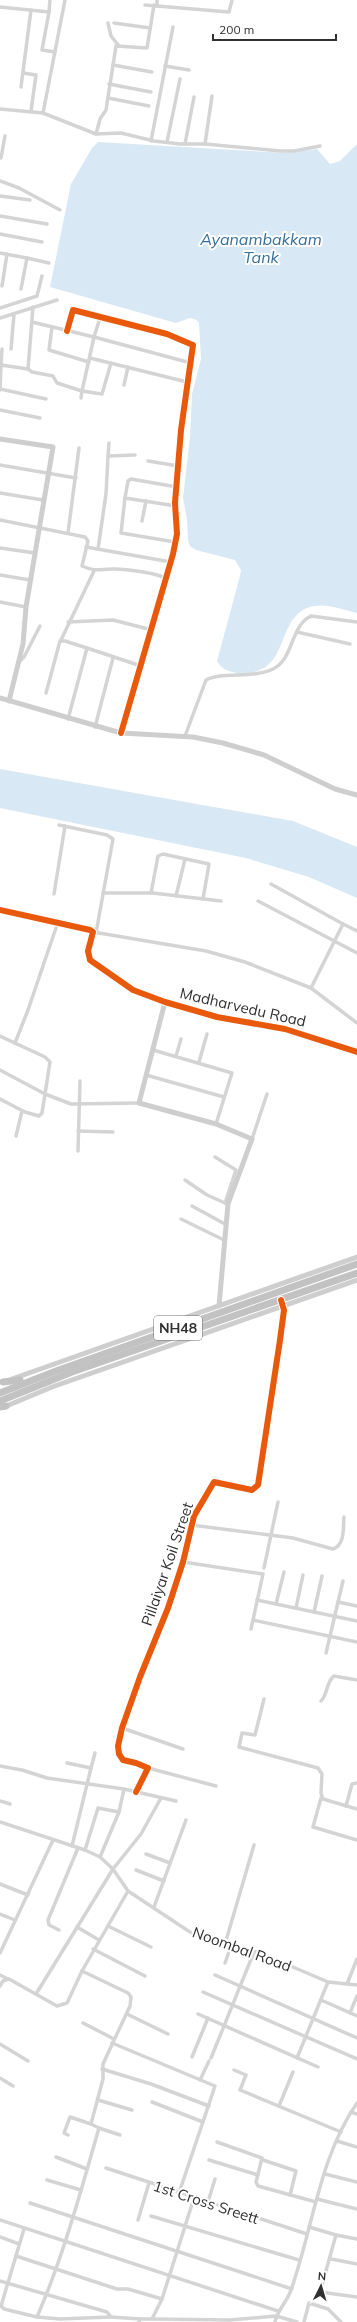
<svg xmlns="http://www.w3.org/2000/svg" width="357" height="2322" font-family="Mulish,sans-serif">
	<style>
		.water { fill: #d8e8f4 }
		.lines { fill: none; stroke-linecap: round; stroke-linejoin: round }
		.street { stroke: #d4d4d4; stroke-width: 3.5 }
		.secondary { stroke: #cecece; stroke-width: 5 }
		.highway { stroke: #c2c2c2; stroke-width: 7 }
		.cycleway-casing { stroke: #fff; stroke-width: 8 }
		.cycleway { stroke: #e8590c; stroke-width: 6 }
		.labels { text-anchor: middle; dominant-baseline: central; stroke-width: 4; stroke-linejoin: round; paint-order: stroke }
		.shield { fill: #fff; stroke: #6e6e6e; stroke-width: 1 }
		.shield-label { font-size: 14px; font-weight: bold; fill: #303030 }
		.street-label { font-size: 15px; fill: #303030; stroke: #fff }
		.water-label { font-size: 16px; font-style: italic; fill: #356f9b; stroke: #fff }
	</style>
	<rect width="100%" height="100%" fill="#fff"/>
	<g class="water">
		<path d="M98 142 286 153 317 149 330 164 340 161 357 144V613C340 609 319 600 303 610 275 627 289 676 238 673 229 672 221 669 217 661L240 576 241 570 235 560 196 550 190 546 188 540 187 519 183 498 190 437 192 394 201 359 199 323 197 320 190 318 176 323 50 287 71 184 92 148Z"/>
		<polygon points="0,769 293,821 357,847 357,898 309,877 246,858 0,808"/>
	</g>
	<g class="lines">
		<g class="street">
			<polyline points="145,5 157,6 157,0"/>
			<polyline points="157,6 229,12 232,0"/>
			<polyline points="0,7 49,12 42,50 55,52"/>
			<polyline points="49,12 50,0"/>
			<polyline points="108,23 111,36 119,46"/>
			<polyline points="114,23 150,28"/>
			<polyline points="113,65 152,72"/>
			<polyline points="165,66 189,70"/>
			<polyline points="23,73 36,75 31,111"/>
			<polyline points="109,84 151,92"/>
			<polyline points="21,87 31,10"/>
			<polyline points="108,98 149,106"/>
			<polyline points="0,109 43,113 96,134 121,133 154,141 180,144 205,144 280,151 294,151 320,146"/>
			<polyline points="43,113 65,0"/>
			<polyline points="96,134 100,119 106,110 116,46 147,48 154,5"/>
			<polyline points="151,141 173,27"/>
			<polyline points="167,142 180,79"/>
			<polyline points="185,144 194,97"/>
			<polyline points="205,144 212,96"/>
			<polyline points="1,158 5,136"/>
			<polyline points="0,181 19,188 60,210"/>
			<polyline points="0,196 30,200"/>
			<polyline points="0,216 47,224"/>
			<polyline points="0,234 42,242"/>
			<polyline points="0,253 27,258 21,289"/>
			<polyline points="27,258 49,263"/>
			<polyline points="2,286 7,254"/>
			<polyline points="0,308 37,296 42,276"/>
			<polyline points="0,318 57,300"/>
			<polyline points="100,318 94,337 191,363"/>
			<polyline points="32,322 94,337 82,391 57,383 53,376 32,372 28,369 33,307"/>
			<polyline points="52,327 49,350 89,362"/>
			<polyline points="67,331 73,310 167,334 193,345 181,430 175,503 177,534 173,554 121,733"/>
			<polyline points="11,349 14,314"/>
			<polyline points="90,358 187,382"/>
			<polyline points="1,365 2,349"/>
			<polyline points="124,385 128,367"/>
			<polyline points="0,389 46,399"/>
			<polyline points="0,390 1,365 28,369"/>
			<polyline points="81,398 82,391 102,394 111,363"/>
			<polyline points="0,410 40,418"/>
			<polyline points="108,456 109,443"/>
			<polyline points="148,461 178,466"/>
			<polyline points="0,465 76,478"/>
			<polyline points="0,493 43,500"/>
			<polyline points="125,498 121,533 175,542"/>
			<polyline points="176,506 125,498 128,481 131,479 177,487"/>
			<path d="M0 520 85 537 88 541 82 566C98 573 100 568 116 569 133 570 151 572 166 578"/>
			<polyline points="142,521 146,501"/>
			<polyline points="68,533 79,448"/>
			<polyline points="86,547 171,562"/>
			<polyline points="0,548 35,553"/>
			<polyline points="98,549 106,494 108,456 135,455"/>
			<polyline points="0,575 30,580"/>
			<polyline points="0,602 26,607"/>
			<polyline points="68,622 113,620 152,630"/>
			<polyline points="297,632 350,644"/>
			<polyline points="61,640 94,571"/>
			<polyline points="19,662 24,657 40,626"/>
			<polyline points="46,693 60,641 65,641 87,648"/>
			<polyline points="68,719 87,648 141,666"/>
			<polyline points="95,727 113,658"/>
			<path d="M185 736 206 680C222 671 252 679 273 669 294 659 290 626 311 616L357 622"/>
			<polyline points="59,825 107,835 113,839 96,933"/>
			<polyline points="271,884 343,924"/>
			<polyline points="103,893 153,893 221,901"/>
			<polyline points="151,893 158,856 163,854 209,864 203,899"/>
			<polyline points="54,894 65,826"/>
			<polyline points="176,896 185,859"/>
			<polyline points="258,901 357,953"/>
			<polyline points="93,932 206,951 245,962 311,988 357,1023"/>
			<polyline points="311,988 343,924 357,931"/>
			<polyline points="0,1036 45,1057 50,1062 42,1113 39,1116 25,1112 0,1099"/>
			<polyline points="15,1043 28,1010 58,922"/>
			<polyline points="153,1050 232,1073 216,1124"/>
			<polyline points="176,1056 181,1039"/>
			<polyline points="199,1062 207,1034"/>
			<polyline points="0,1070 45,1094 71,1104 139,1103"/>
			<polyline points="146,1075 224,1097"/>
			<polyline points="78,1131 113,1132"/>
			<polyline points="16,1136 22,1111"/>
			<polyline points="252,1139 267,1094"/>
			<polyline points="78,1151 80,1081"/>
			<polyline points="215,1157 236,1170 225,1203"/>
			<polyline points="185,1180 207,1195 225,1203"/>
			<polyline points="192,1206 225,1224"/>
			<polyline points="181,1219 224,1240"/>
			<path d="M191 1525 293 1538 333 1549C345 1545 343 1529 344 1517"/>
			<polyline points="183,1562 263,1574 251,1629"/>
			<polyline points="264,1568 278,1502"/>
			<polyline points="257,1600 357,1621"/>
			<polyline points="338,1602 357,1606"/>
			<polyline points="276,1604 284,1572"/>
			<polyline points="296,1608 303,1575"/>
			<polyline points="314,1612 322,1576"/>
			<polyline points="253,1620 357,1642"/>
			<polyline points="326,1653 343,1581"/>
			<polyline points="264,1699 255,1735 242,1733 239,1747 318,1768 322,1774 321,1793 323,1799 357,1809"/>
			<path d="M321 1701C328 1694 326 1682 334 1676L357 1680"/>
			<polyline points="122,1728 183,1749"/>
			<polyline points="67,1763 91,1768 72,1846"/>
			<polyline points="0,1766 22,1770 47,1778 124,1789 176,1801"/>
			<polyline points="91,1768 95,1753"/>
			<polyline points="148,1768 216,1786"/>
			<polyline points="136,1792 148,1768 136,1763 123,1760 119,1754 118,1746 122,1728 140,1677 168,1608 183,1562 194,1516 214,1482 252,1490 258,1485 280,1340 283,1313 282,1304"/>
			<polyline points="321,1798 313,1827 357,1840"/>
			<polyline points="0,1801 10,1804"/>
			<polyline points="346,1806 352,1784 357,1783"/>
			<polyline points="0,1822 85,1850 100,1857 113,1869 128,1891 193,1934 260,1953 328,1982 357,1985"/>
			<polyline points="85,1850 98,1808 119,1812"/>
			<polyline points="146,1854 170,1863"/>
			<polyline points="100,1857 119,1812 124,1789"/>
			<polyline points="136,1870 164,1881"/>
			<polyline points="0,1884 28,1895"/>
			<polyline points="154,1907 186,1820"/>
			<polyline points="0,1914 15,1920"/>
			<polyline points="108,1926 151,1947"/>
			<polyline points="77,1927 99,1940"/>
			<polyline points="59,1930 49,1925 48,1920 78,1848"/>
			<polyline points="225,1944 254,1845"/>
			<polyline points="93,1949 145,1976"/>
			<polyline points="0,1953 53,1840"/>
			<polyline points="225,1963 231,1946"/>
			<polyline points="0,1975 8,1979"/>
			<polyline points="215,1975 357,2038"/>
			<polyline points="347,1984 357,1959"/>
			<polyline points="0,1986 3,1981 9,1979 57,2006 67,2003 82,1971"/>
			<polyline points="203,1992 357,2059"/>
			<polyline points="36,1994 113,1869 141,1834 161,1798"/>
			<polyline points="321,2000 357,2016"/>
			<polyline points="350,2013 357,1996"/>
			<polyline points="127,2014 168,2034"/>
			<polyline points="198,2014 318,2067"/>
			<polyline points="83,2023 114,2039"/>
			<polyline points="112,2043 215,2086 179,2193"/>
			<polyline points="0,2044 28,2061"/>
			<polyline points="192,2057 208,2018"/>
			<polyline points="211,2058 254,1952"/>
			<polyline points="297,2058 328,1982"/>
			<polyline points="102,2069 151,2084 209,2106"/>
			<polyline points="234,2070 246,2075 240,2090 341,2132"/>
			<polyline points="0,2078 13,2086"/>
			<polyline points="200,2080 209,2061"/>
			<polyline points="98,2100 132,2110"/>
			<polyline points="152,2102 203,2122"/>
			<polyline points="279,2106 293,2072"/>
			<polyline points="351,2112 357,2114"/>
			<polyline points="99,2128 120,2135"/>
			<polyline points="68,2135 64,2133 70,2117 91,2124 103,2079 103,2064 130,2006 131,1997 128,1993 82,1971 128,1891"/>
			<polyline points="337,2141 357,2147"/>
			<polyline points="217,2142 262,2158 256,2182 258,2186 316,2202"/>
			<polyline points="56,2157 87,2169"/>
			<polyline points="209,2160 258,2175"/>
			<polyline points="263,2160 296,2171 290,2195"/>
			<polyline points="106,2168 307,2234"/>
			<polyline points="325,2174 357,2182"/>
			<polyline points="47,2180 81,2190"/>
			<polyline points="317,2199 357,2209"/>
			<polyline points="208,2202 215,2179"/>
			<polyline points="30,2203 292,2289"/>
			<polyline points="151,2216 299,2260"/>
			<polyline points="0,2220 278,2311"/>
			<polyline points="138,2220 149,2183"/>
			<polyline points="309,2227 336,2235"/>
			<polyline points="0,2237 19,2244"/>
			<polyline points="357,2239 336,2235 320,2292 357,2297"/>
			<polyline points="16,2256 117,2289 128,2289 162,2299"/>
			<polyline points="331,2259 357,2264"/>
			<polyline points="0,2281 107,2312 111,2317 140,2319"/>
			<polyline points="0,2305 4,2309 37,2317 60,2319 111,2317"/>
			<polyline points="1,2306 24,2229"/>
			<path d="M37 2317C63 2257 81 2191 99 2128L91 2124"/>
			<polyline points="152,2319 162,2299 194,2198"/>
			<polyline points="139,2322 140,2319 152,2319 230,2320 276,2316 297,2322"/>
			<path d="M275 2322C278 2309 287 2302 291 2290 313 2228 319 2158 357 2103"/>
			<polyline points="304,2322 309,2303 328,2309 341,2322"/>
		</g>
		<g class="secondary">
			<polyline points="0,439 53,447 26,607 23,644 9,701"/>
			<polyline points="0,698 121,733 193,737 223,743 264,755 335,789 357,795"/>
			<polyline points="0,910 90,930 93,932 88,951 90,960 133,990 165,1002 217,1017 285,1029 357,1052"/>
			<polyline points="165,1002 139,1103 216,1124 252,1139 228,1204 219,1306"/>
			<polyline points="12,1379 357,1257"/>
			<polyline points="4,1407 52,1387 357,1280"/>
		</g>
		<g class="highway">
			<polyline points="3,1382 20,1380"/>
			<polyline points="0,1393 56,1371 357,1264"/>
			<polyline points="0,1401 72,1372 357,1273"/>
			<polyline points="0,1407 6,1406"/>
		</g>
		<g class="cycleway-casing">
			<g id="cycleway">
				<polyline points="67,331 73,310 167,334 193,345 181,430 175,503 177,534 173,554 121,733"/>
				<polyline points="0,910 90,930 93,932 88,951 90,960 133,990 165,1002 217,1017 285,1029 357,1052"/>
				<polyline points="136,1792 148,1768 136,1763 123,1760 119,1754 118,1746 122,1728 140,1677 168,1608 183,1562 194,1516 214,1482 252,1490 258,1485 280,1340 284,1310 281,1300"/>
			</g>
		</g>
		<use href="#cycleway" class="cycleway"/>
	</g>
	<g class="labels">
		<rect class="shield" x="154" y="1316" width="48" height="24" rx="3"/>
		<g class="shield-label">
			<text x="178" y="1328">NH48</text>
		</g>
		<g class="street-label">
			<text transform="translate(243 1007) rotate(13)">Madharvedu Road</text>
			<text transform="translate(167 1564) rotate(-71)">Pillaiyar Koil Street</text>
			<text transform="translate(242 1949) rotate(20)">Noombal Road</text>
			<text transform="translate(206 2202) rotate(18)">1st Cross Sreett</text>
		</g>
		<g class="water-label">
			<text x="261" y="239">Ayanambakkam<tspan x="261" dy="18">Tank</tspan></text>
		</g>
	</g>
	<g transform="translate(321 2286) rotate(5)" stroke="#ffffff" stroke-width="3" paint-order="stroke">
	<path d="M0-3L7 15L0 10L-7 15Z" fill="#303030"/>
	<text y="-6" font-size="11" font-weight="bold" text-anchor="middle" fill="#303030">N</text>
	</g>
	<path d="M213 34v6h123v-6" fill="none" stroke="#303030" stroke-width="2"/>
	<text x="219" y="34" font-size="12" fill="#303030" stroke="#ffffff" stroke-width="3" paint-order="stroke">200 m</text>
</svg>
